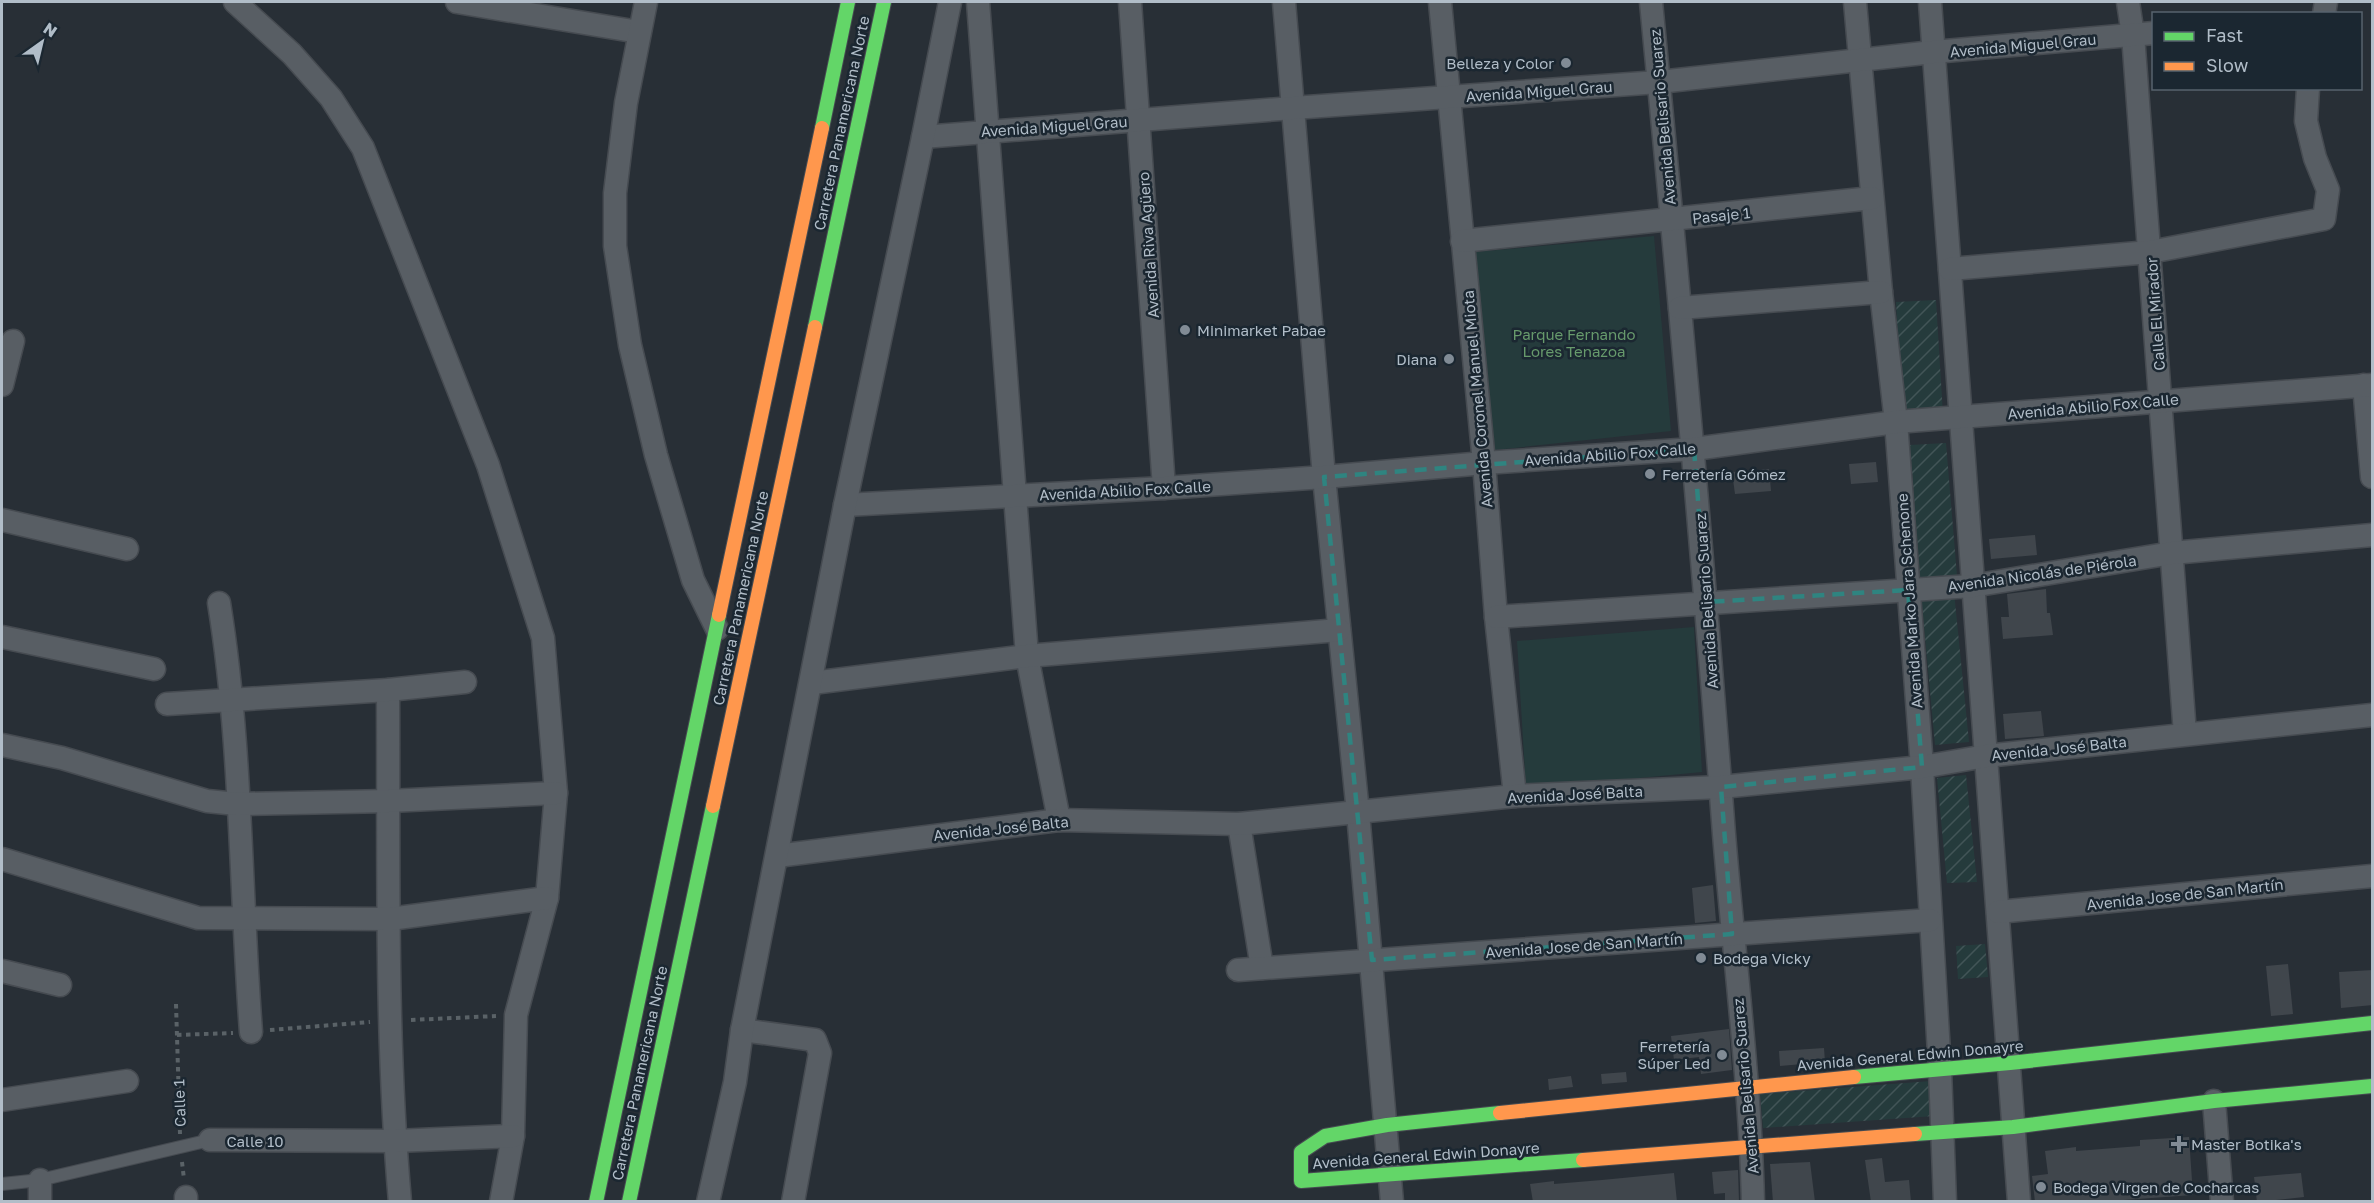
<svg xmlns="http://www.w3.org/2000/svg" width="2374" height="1203" font-family="'Golos Text',sans-serif">
	<style>
		.park { fill: #253b3c }
		.garden { fill: url(#garden-furrows) }
		.building { fill: #40464c }
		.lines { fill: none; stroke-linecap: round; stroke-linejoin: round }
		.lane-casing { stroke: #464b51; stroke-width: 14 }
		.street-casing { stroke: #464b51; stroke-width: 25 }
		.fast-casing { stroke: #464b51; stroke-width: 16 }
		.slow-casing { stroke: #464b51; stroke-width: 16 }
		.path { stroke: #5a6267; stroke-width: 4; stroke-dasharray: 4.5 4.5; stroke-linecap: butt }
		.lane { stroke: #585e64; stroke-width: 12 }
		.street { stroke: #585e64; stroke-width: 22 }
		.fast { stroke: #63d668; stroke-width: 14 }
		.slow { stroke: #ff974d; stroke-width: 14 }
		.marked { fill: none; stroke: #2f8480; stroke-width: 4.5; stroke-dasharray: 12 8; stroke-linejoin: round }
		.poi-dot { fill: #818b95; stroke: #1b2731; stroke-width: 2 }
		.labels { text-anchor: middle; dominant-baseline: central; stroke-width: 5; stroke-linejoin: round; paint-order: stroke }
		.street-label { font-size: 15px; fill: #b1bdc8; stroke: #1b2731 }
		.poi-label { font-size: 15px; fill: #b1bdc8; stroke: #1b2731; text-anchor: start }
		.park-label { font-size: 15px; fill: #679a6c; stroke: #1b2731 }
	</style>
	<defs>
		<pattern id="garden-furrows" width="10" height="10" patternUnits="userSpaceOnUse" patternTransform="scale(1.5)"><rect width="10" height="10" fill="#253b3c"/><path d="M-1 1l2-2M0 10L10 0M9 11l2-2" fill="none" stroke="#425557"/></pattern>
	</defs>
	<rect width="100%" height="100%" fill="#282f36"/>
	<g class="park">
		<polygon points="1654,236 1671,431 1495,450 1474,252"/>
		<polygon points="1694,627 1702,772 1526,789 1517,641"/>
	</g>
	<g class="garden">
		<polygon points="1936,300 1943,415 1902,418 1896,302"/>
		<polygon points="1946,443 1957,576 1920,579 1910,445"/>
		<polygon points="1954,592 1969,742 1935,745 1921,594"/>
		<polygon points="1966,775 1977,882 1947,883 1937,778"/>
		<polygon points="1985,944 1988,977 1958,979 1956,946"/>
		<polygon points="1931,1081 1934,1116 1763,1128 1760,1094"/>
	</g>
	<g class="building">
		<polygon points="1876,462 1878,482 1851,484 1849,464"/>
		<polygon points="1769,469 1771,491 1735,494 1732,472"/>
		<polygon points="2035,535 2037,555 1991,559 1989,539"/>
		<polygon points="2046,589 2047,613 2050,613 2053,635 2003,639 2001,617 2009,617 2007,594"/>
		<polygon points="2041,711 2044,736 2005,739 2003,714"/>
		<polygon points="1713,885 1716,921 1695,923 1692,888"/>
		<polygon points="2288,964 2293,1014 2271,1016 2266,966"/>
		<polygon points="2373,970 2373,1005 2341,1008 2339,972"/>
		<polygon points="1729,1029 1732,1070 1701,1074 1699,1057 1674,1060 1671,1036"/>
		<polygon points="1824,1048 1825,1062 1780,1066 1779,1051"/>
		<polygon points="1626,1072 1627,1082 1602,1084 1601,1074"/>
		<polygon points="1571,1076 1573,1087 1549,1090 1548,1079"/>
		<polygon points="2189,1137 2193,1195 2096,1202 2035,1202 2032,1176 2048,1174 2045,1151 2076,1147 2076,1151 2140,1146 2140,1140"/>
		<polygon points="1882,1158 1885,1182 1909,1180 1911,1202 1871,1202 1865,1160"/>
		<polygon points="1810,1162 1815,1202 1773,1202 1770,1164"/>
		<polygon points="1738,1170 1739,1202 1725,1202 1725,1193 1714,1194 1712,1172"/>
		<polygon points="1674,1173 1677,1202 1533,1202 1530,1184 1554,1181 1554,1184 1602,1180"/>
		<polygon points="2301,1173 2304,1197 2257,1202 2254,1177"/>
	</g>
	<g class="lines">
		<g class="lane-casing">
			<polyline id="lane" points="2,1184 40,1180 210,1140"/>
		</g>
		<g class="street-casing">
			<g id="street">
				<polyline points="235,2 292,54 331,98 363,148 488,465 543,638 556,793 547,898 516,1015 513,1136 501,1202"/>
				<polyline points="457,2 639,32"/>
				<polyline points="646,2 626,103 615,193 615,246 630,345 656,455 693,580 717,629"/>
				<polyline points="978,2 1027,656 1059,820"/>
				<polyline points="1130,2 1164,488"/>
				<polyline points="1284,2 1324,477 1358,813 1392,1202"/>
				<polyline points="1440,2 1484,463 1496,617 1515,796"/>
				<path d="M1651 2C1678 279 1703 556 1724 834 1734 956 1750 1079 1753 1202"/>
				<polyline points="1855,2 1881,292 1896,422 1922,767 1940,1070 1945,1202"/>
				<polyline points="1930,2 2019,1202"/>
				<polyline points="2128,2 2133,35 2185,734"/>
				<polyline points="2324,14 2326,2"/>
				<polyline points="923,137 1293,108 1659,82 1933,52 2154,33"/>
				<polyline points="1462,241 1872,198"/>
				<polyline points="1950,269 2150,252 2324,219 2328,190 2315,158 2306,121 2308,88"/>
				<polyline points="1680,308 1881,292"/>
				<polyline points="2,385 13,341"/>
				<polyline points="2364,385 2372,477"/>
				<polyline points="845,505 1164,488 1324,477 1484,463 1694,449 1896,422 2372,385"/>
				<polyline points="2,520 127,549"/>
				<path d="M219 603C242 744 240 889 251 1032"/>
				<polyline points="1496,617 1972,586 2172,553 2372,535"/>
				<polyline points="2,637 154,669"/>
				<polyline points="812,683 1027,656 1339,630"/>
				<path d="M388 690C389 861 385 1032 400 1202"/>
				<polyline points="167,704 388,690 465,682"/>
				<polyline points="2,745 62,758 207,801 237,804 389,801 556,793"/>
				<polyline points="1239,824 1262,968"/>
				<polyline points="777,856 1059,820 1239,824 1515,796 1721,787 1922,767 1986,756 2372,715"/>
				<polyline points="2,859 198,918 390,919 547,898"/>
				<polyline points="1998,912 2372,876"/>
				<polyline points="1238,970 1930,920"/>
				<polyline points="2,971 60,985"/>
				<polyline points="742,1030 815,1040 820,1053 793,1202"/>
				<polyline points="2,1100 127,1081"/>
				<polyline points="2214,1101 2222,1202"/>
				<polyline points="210,1140 395,1141 513,1136"/>
				<polyline points="40,1180 40,1202"/>
				<polyline points="186,1202 186,1197"/>
				<polyline points="708,1202 735,1082 742,1030 845,505 923,137 950,2"/>
			</g>
		</g>
		<g class="fast-casing">
			<g id="fast">
				<polyline points="822,128 848,2"/>
				<polyline points="815,327 884,2"/>
				<polyline points="1854,1077 2010,1063 2372,1023"/>
				<polyline points="1500,1113 1387,1125 1325,1136 1301,1152 1301,1181 1583,1160"/>
				<polyline points="1915,1134 2013,1127 2214,1101 2372,1086"/>
				<polyline points="596,1202 719,615"/>
				<polyline points="629,1202 713,806"/>
			</g>
		</g>
		<g class="slow-casing">
			<g id="slow">
				<polyline points="719,615 822,128"/>
				<polyline points="713,806 815,327"/>
				<polyline points="1500,1113 1854,1077"/>
				<polyline points="1583,1160 1915,1134"/>
			</g>
		</g>
		<g class="path">
			<polyline points="176,1004 180,1134"/>
			<polyline points="411,1020 496,1016"/>
			<polyline points="270,1030 370,1022"/>
			<polyline points="177,1035 233,1033"/>
			<polyline points="182,1162 184,1179"/>
		</g>
		<use href="#lane" class="lane"/>
		<use href="#street" class="street"/>
		<use href="#fast" class="fast"/>
		<use href="#slow" class="slow"/>
	</g>
	<path class="marked" d="M1694 449 1706 602 1908 590 1922 767 1721 787 1732 934 1372 960 1324 477Z"/>
	<g class="poi-dot">
		<circle cx="1566" cy="63" r="6"/>
		<circle cx="1185" cy="330" r="6"/>
		<circle cx="1449" cy="359" r="6"/>
		<circle cx="1650" cy="474" r="6"/>
		<circle cx="1701" cy="958" r="6"/>
		<circle cx="1722" cy="1055" r="6"/>
		<path d="M2176 1135h6v6h6v6h-6v6h-6v-6h-6v-6h6z"/>
		<circle cx="2041" cy="1187" r="6"/>
	</g>
	<g class="labels">
		<g class="street-label">
			<text transform="translate(2023 45) rotate(-5)">Avenida Miguel Grau</text>
			<text transform="translate(1539 91) rotate(-4)">Avenida Miguel Grau</text>
			<text transform="translate(1662 117) rotate(-95)">Avenida Belisario Suarez</text>
			<text transform="translate(841 123) rotate(-78)">Carretera Panamericana Norte</text>
			<text transform="translate(1054 126) rotate(-4)">Avenida Miguel Grau</text>
			<text transform="translate(1721 215) rotate(-6)">Pasaje 1</text>
			<text transform="translate(1148 245) rotate(-94)">Avenida Riva Agüero</text>
			<text transform="translate(2155 314) rotate(-94)">Calle El Mirador</text>
			<text transform="translate(1477 399) rotate(-95)">Avenida Coronel Manuel Miota</text>
			<text transform="translate(2093 406) rotate(-5)">Avenida Abilio Fox Calle</text>
			<text transform="translate(1610 454) rotate(-4)">Avenida Abilio Fox Calle</text>
			<text transform="translate(1125 490) rotate(-3)">Avenida Abilio Fox Calle</text>
			<text transform="translate(2042 573) rotate(-8)">Avenida Nicolás de Piérola</text>
			<text transform="translate(740 598) rotate(-78)">Carretera Panamericana Norte</text>
			<text transform="translate(1706 601) rotate(-94)">Avenida Belisario Suarez</text>
			<text transform="translate(1909 601) rotate(-94)">Avenida Marko Jara Schenone</text>
			<text transform="translate(2059 748) rotate(-6)">Avenida José Balta</text>
			<text transform="translate(1575 794) rotate(-3)">Avenida José Balta</text>
			<text transform="translate(1001 828) rotate(-6)">Avenida José Balta</text>
			<text transform="translate(2185 894) rotate(-6)">Avenida Jose de San Martín</text>
			<text transform="translate(1584 945) rotate(-4)">Avenida Jose de San Martín</text>
			<text transform="translate(1910 1055) rotate(-5)">Avenida General Edwin Donayre</text>
			<text transform="translate(639 1073) rotate(-78)">Carretera Panamericana Norte</text>
			<text transform="translate(1745 1086) rotate(-95)">Avenida Belisario Suarez</text>
			<text transform="translate(179 1103) rotate(-92)">Calle 1</text>
			<text x="255" y="1141">Calle 10</text>
			<text transform="translate(1426 1155) rotate(-4)">Avenida General Edwin Donayre</text>
		</g>
		<g class="poi-label">
			<text x="1554" y="63" text-anchor="end">Belleza y Color</text>
			<text x="1197" y="330">Minimarket Pabae</text>
			<text x="1437" y="359" text-anchor="end">Diana</text>
			<text x="1662" y="474">Ferretería Gómez</text>
			<text x="1713" y="958">Bodega Vicky</text>
			<text x="1710" y="1046" text-anchor="end">Ferretería<tspan x="1710" dy="17">Súper Led</tspan></text>
			<text x="2191" y="1144">Master Botika's</text>
			<text x="2053" y="1187">Bodega Virgen de Cocharcas</text>
		</g>
		<g class="park-label">
			<text x="1574" y="334">Parque Fernando<tspan x="1574" dy="17">Lores Tenazoa</tspan></text>
		</g>
	</g>
	<rect width="2374" height="1203" fill="none" stroke="#b1bdc8" stroke-width="6"/>
	<rect x="2152" y="12" width="210" height="78" fill="#1b2731" stroke="#57636d" stroke-width="1.5"/>
	<rect x="2164" y="32" width="30" height="9" fill="#63d668" stroke="#57636d" stroke-width="1.5"/>
	<text x="2206" y="42" font-size="18" fill="#b1bdc8">Fast</text>
	<rect x="2164" y="62" width="30" height="9" fill="#ff974d" stroke="#57636d" stroke-width="1.5"/>
	<text x="2206" y="72" font-size="18" fill="#b1bdc8">Slow</text>
	<g transform="translate(42 42) rotate(34)" stroke="#1b2731" stroke-width="4.5" paint-order="stroke">
	<path d="M0-4.5L10 22L0 15L-10 22Z" fill="#b1bdc8"/>
	<text y="-9" font-size="16" font-weight="bold" text-anchor="middle" fill="#b1bdc8">N</text>
	</g>
</svg>
